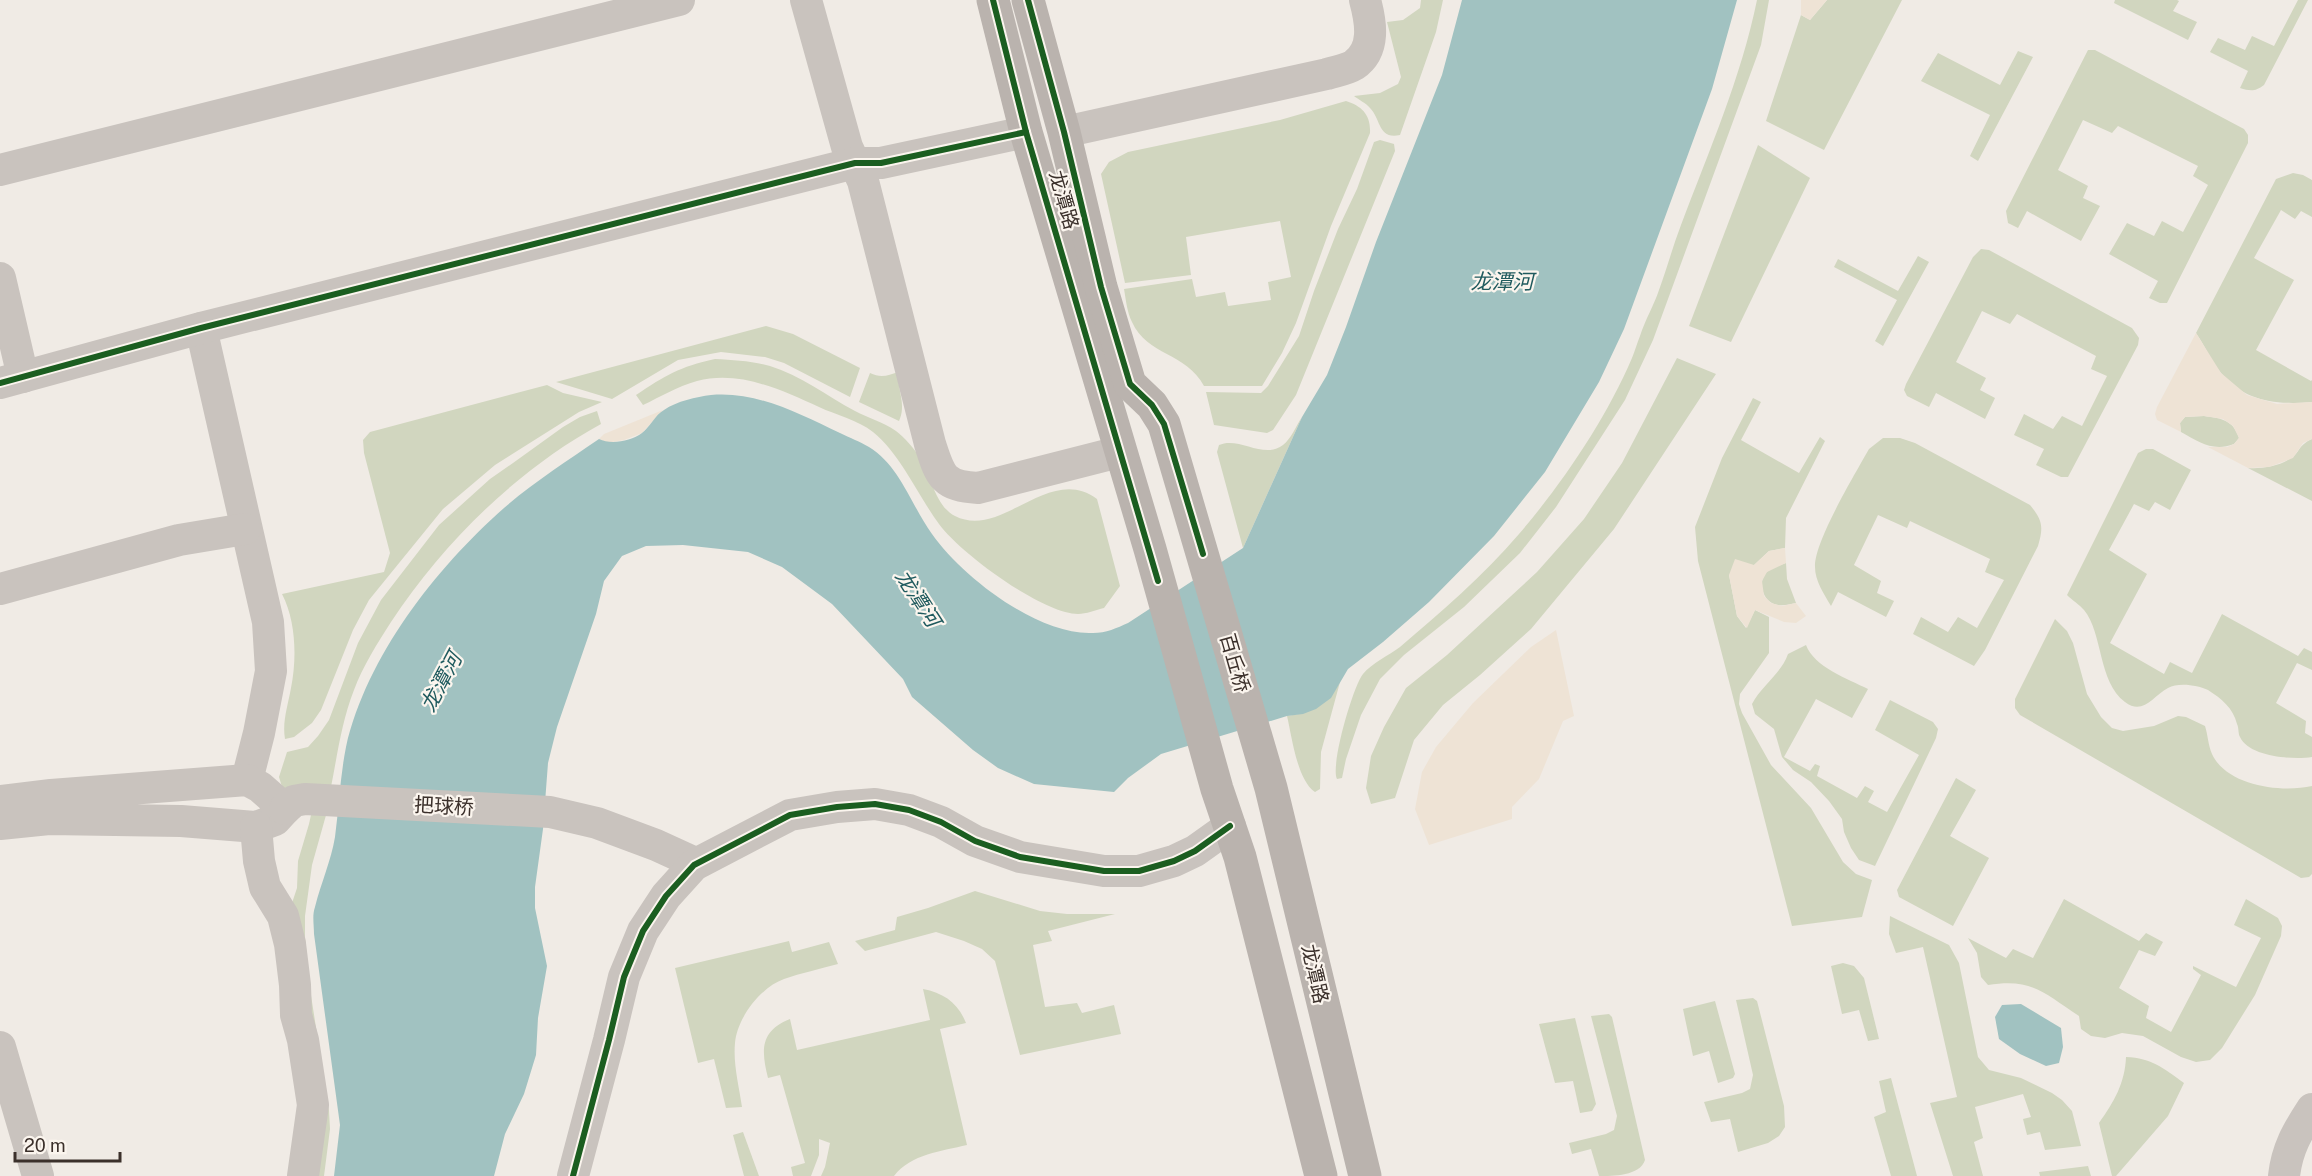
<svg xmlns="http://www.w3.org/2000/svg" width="2312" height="1176" font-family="'Public Sans','Noto Sans SC',sans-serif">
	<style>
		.green { fill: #d1d6bf }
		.plaza { fill: #eee3d5 }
		.water { fill: #a1c2c1 }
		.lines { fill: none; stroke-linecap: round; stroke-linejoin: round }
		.street { stroke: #c9c3be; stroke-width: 32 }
		.secondary { stroke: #bab3ae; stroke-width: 33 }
		.cycleway-casing { stroke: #fbf5ee; stroke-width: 10 }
		.cycleway { stroke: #1b5e20; stroke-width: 6 }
		.labels { text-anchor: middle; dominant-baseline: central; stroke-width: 4.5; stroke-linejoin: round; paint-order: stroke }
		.street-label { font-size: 20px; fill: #3b302b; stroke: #fbf5ee }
		.water-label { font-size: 21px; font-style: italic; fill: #1f5a5e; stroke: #fbf5ee }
	</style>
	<rect width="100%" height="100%" fill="#f0ebe5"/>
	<g class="green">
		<path d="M1421 0H1443L1436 32 1400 135C1378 140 1381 119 1370 108 1366 103 1359 100 1354 96L1380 93 1398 84 1401 77 1387 22 1403 20 1420 8Z"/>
		<path d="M1757 0H1769L1761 45 1653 340 1625 400 1556 507 1520 553 1464 607 1404 655 1380 679 1361 715 1346 759 1342 778 1337 779C1330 766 1353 686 1363 674 1372 663 1388 656 1400 647 1441 612 1483 576 1519 534 1562 484 1606 419 1632 358 1635 351 1637 343 1640 336 1645 320 1654 305 1659 290 1667 268 1673 246 1681 225 1709 151 1741 78 1757 0Z"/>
		<polygon points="1827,0 1902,0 1824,150 1766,121 1801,15 1810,20"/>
		<polygon points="2115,0 2177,0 2179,1 2173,11 2197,22 2188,40 2114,3"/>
		<path d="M2298 0H2308L2264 85C2255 92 2250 91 2240 88L2248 71 2210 52 2218 38 2245 50 2252 36 2274 46Z"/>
		<polygon points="2088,50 2095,50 2244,129 2248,135 2248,143 2167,303 2160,303 2149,298 2158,281 2109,254 2127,223 2154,236 2162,221 2183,232 2208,185 2193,176 2198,166 2118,126 2112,133 2083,120 2058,170 2088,186 2083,198 2100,206 2081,241 2027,211 2018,228 2008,223 2006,211"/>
		<polygon points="2018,51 2033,57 1978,161 1970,156 1990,115 1921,81 1938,53 2000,85"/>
		<path d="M1346 101C1362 106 1371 115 1370 133L1331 226 1296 323 1282 353 1262 386H1204C1186 352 1147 356 1132 322 1127 312 1126 300 1124 289L1192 279 1196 297 1225 292 1228 306 1271 300 1268 282 1291 277 1280 221 1186 237 1191 275 1125 283 1101 174 1109 162 1128 152 1280 120Z"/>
		<polygon points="1380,140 1394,144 1395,151 1296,395 1273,430 1267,433 1214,425 1206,392 1261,393 1268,386 1299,336 1314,291 1338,229 1357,189 1374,142"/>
		<polygon points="1758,145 1810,178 1731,342 1689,326"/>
		<path d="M2293 173 2303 175 2312 180V217L2301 211 2295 219 2281 210 2254 258 2294 280 2256 350 2311 381 2312 380V402C2277 405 2245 402 2221 373 2211 361 2205 346 2196 333L2276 179Z"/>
		<polygon points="1981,249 1989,250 2132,328 2139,338 2138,345 2068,477 2061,477 2036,465 2044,449 2014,435 2024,414 2053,429 2062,416 2082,426 2107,376 2091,369 2096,356 2017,314 2010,324 1982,311 1956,362 1986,378 1980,390 1995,398 1985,419 1936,393 1929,407 1907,396 1904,390 1906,384 1973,257"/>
		<polygon points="1918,256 1929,262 1883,346 1875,341 1897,300 1834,267 1838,259 1898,291"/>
		<polygon points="766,326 793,334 860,368 850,397 784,363 765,357 721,352 678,360 612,399 556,382"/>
		<polygon points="1677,358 1716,374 1614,529 1531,629 1480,675 1443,705 1414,740 1395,798 1371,804 1366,788 1371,756 1384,727 1406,688 1447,655 1537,572 1584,519 1622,463"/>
		<path d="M715 359C734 360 752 361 770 366 800 375 827 396 855 411 868 418 883 422 896 431 905 438 914 448 920 458 931 475 935 506 955 516 1002 540 1049 463 1097 499L1120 586 1104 608C1096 610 1086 614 1078 614 1042 614 959 552 939 524 917 494 901 455 873 432 858 420 836 415 819 407 781 390 740 370 697 381 678 386 660 397 643 405L636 395C666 375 679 367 715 359Z"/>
		<path d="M898 372C897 389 907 405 899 421L859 402 870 373C880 378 888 376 898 372Z"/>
		<path d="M547 385 563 393 602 402 579 412 495 465 443 509 369 600 353 630 321 710 312 723 294 737 285 739C282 722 288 705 291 688 297 658 296 621 282 594L384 572 390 553 364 453 363 440 370 432Z"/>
		<polygon points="1753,398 1761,402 1741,440 1799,473 1820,437 1825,441 1786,518 1785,548 1769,551 1754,565 1729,575 1737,616 1746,628 1755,610 1769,617 1769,653 1740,694 1739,704 1742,713 1771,765 1811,808 1843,862 1856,874 1872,880 1862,917 1792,926 1698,561 1695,527 1722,458"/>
		<path d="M597 411 601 424C517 470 444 542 391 622 377 644 363 666 354 690 341 723 337 758 330 792L283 790 279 777 287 752 308 747 318 736 329 720 358 643 381 600 439 525 490 479 513 463 563 427 580 417Z"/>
		<path d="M2204 416C2220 418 2234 420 2239 438L2234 444C2213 452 2199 442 2181 432L2180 423 2185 417Z"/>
		<path d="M1302 417 1243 548 1217 452 1219 445C1239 436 1264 460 1283 445 1291 439 1296 426 1302 417Z"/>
		<path d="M1883 438H1900L1915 443 2030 505C2042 520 2044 526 2038 546L1985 650 1974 666 1913 634 1921 617 1948 632 1958 617 1977 628 2004 580 1985 572 1990 559 1910 521 1907 528 1878 515 1854 565 1881 581 1877 593 1894 601 1886 617 1838 592 1831 606C1824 594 1815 581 1815 567 1814 542 1855 474 1869 449Z"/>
		<path d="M2312 439V501L2248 468C2262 469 2280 466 2291 458 2300 453 2297 446 2312 439Z"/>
		<path d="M2146 449H2153L2191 470 2170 510 2155 502 2149 511 2134 504 2109 550 2147 574 2110 643 2164 674 2170 662 2192 673 2222 614 2298 656 2304 648 2312 652V670L2297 663 2276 703 2306 721 2305 733 2312 737V757C2293 760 2249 757 2240 737 2238 734 2239 728 2237 724 2233 708 2222 699 2208 690 2198 685 2178 682 2168 688 2153 696 2143 716 2125 702 2098 682 2103 633 2084 610 2080 605 2072 600 2067 595L2138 453Z"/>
		<path d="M1786 563 1787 579 1796 603C1787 605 1780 607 1772 603 1761 597 1758 579 1768 571 1773 567 1780 565 1786 563Z"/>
		<path d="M2055 619 2067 631 2073 643 2087 694 2101 717 2112 728 2123 731 2154 726 2178 716 2186 717 2205 726C2208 735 2208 745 2212 754 2227 786 2281 793 2312 786V874L2309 877 2301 878 2020 715 2015 708V699Z"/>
		<path d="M1806 645C1814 667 1848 679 1868 689L1852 718 1816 699 1784 757 1810 771 1815 764 1820 766 1817 776 1857 798 1865 786 1874 791 1868 802 1887 812 1919 755 1875 730 1890 700 1933 722 1938 729 1936 738 1875 866 1859 860 1851 848 1844 832 1842 819 1829 801 1811 782 1793 770 1782 757 1774 729 1755 714 1752 704C1762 685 1781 674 1788 654Z"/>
		<path d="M1340 682 1321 752 1320 789 1315 792C1297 780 1292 737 1287 716 1311 713 1328 704 1340 682Z"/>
		<polygon points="1956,778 1976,790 1950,836 1989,858 1953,926 1899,897 1897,890"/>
		<polygon points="313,806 328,808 312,865 305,916 305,937 310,989 329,1111 330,1129 324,1176 312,1176 290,909 297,888 298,861 309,824"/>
		<polygon points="975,891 1040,911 1067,914 1115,914 1048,931 1052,941 1033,945 1045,1007 1077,1003 1082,1013 1114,1005 1121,1034 1020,1055 995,961 982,949 964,941 936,932 865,951 855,941 895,930 897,917 928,908"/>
		<path d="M2064 899 2139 941 2146 933 2163 942 2155 956 2139 950 2119 988 2149 1006 2146 1018 2171 1032 2201 975 2193 969V966L2236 987 2261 938 2234 925 2246 899 2278 918 2282 926 2281 936 2255 995 2222 1048 2210 1060 2196 1062 2181 1057 2143 1036 2122 1033 2105 1038 2091 1036 2081 1029 2079 1016C2044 993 2033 978 1988 985L1981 977 1977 953 1968 938 2006 958 2013 949 2033 958Z"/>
		<polygon points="1890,916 1949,945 1959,963 1978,1057 1989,1070 2021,1078 2052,1093 2062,1100 2072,1111 2081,1146 2045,1150 2040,1132 2027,1135 2023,1119 2031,1117 2023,1094 1975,1107 1983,1138 1974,1142 1983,1176 1953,1176 1930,1103 1957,1097 1923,947 1896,953 1889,934"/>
		<path d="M789 941 792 952 829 942 838 964C820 969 801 973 784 979 761 987 737 1018 735 1043 733 1064 739 1086 742 1107L726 1108 714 1059 698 1063 675 968Z"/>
		<polygon points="1843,963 1854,966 1864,978 1879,1039 1868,1041 1859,1010 1842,1014 1831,966"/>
		<path d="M923 989C944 993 958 1003 966 1023L940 1029 967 1145C942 1151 911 1154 894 1176H821L825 1167 830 1143 819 1139V1155L811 1176H793L791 1167 805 1163 780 1075 768 1078C761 1050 760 1031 790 1019L797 1050 930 1020Z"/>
		<polygon points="1753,998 1757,1001 1784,1106 1785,1127 1779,1136 1768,1143 1738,1152 1730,1119 1711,1122 1704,1102 1742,1093 1750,1089 1753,1075 1736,1000"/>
		<polygon points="1715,1001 1735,1074 1733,1078 1718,1083 1709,1051 1693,1056 1683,1009"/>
		<path d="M1609 1014 1612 1017 1645 1160C1640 1176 1613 1176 1599 1176L1591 1149 1572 1154 1569 1143 1606 1134 1614 1130 1617 1116 1591 1016Z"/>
		<polygon points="1575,1018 1596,1104 1592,1111 1580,1113 1573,1081 1555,1083 1539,1024"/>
		<path d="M2126 1057C2152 1058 2163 1068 2184 1083L2168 1116 2116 1176H2112L2099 1123C2114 1102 2125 1083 2126 1057Z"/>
		<polygon points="1891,1078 1917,1176 1891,1176 1874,1117 1886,1112 1879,1081"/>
		<polygon points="743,1132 759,1176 744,1176 733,1135"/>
		<polygon points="2088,1166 2091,1176 2040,1176 2039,1172"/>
	</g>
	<g class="plaza">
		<polygon points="1801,0 1827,0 1810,20 1801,15"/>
		<polygon points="2196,333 2221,373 2247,395 2277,404 2312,402 2312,439 2303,443 2293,458 2269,467 2248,468 2208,447 2227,447 2234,444 2239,438 2233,426 2223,419 2204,416 2185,417 2180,423 2181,432 2157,420 2155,414 2157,407"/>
		<polygon points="663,410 642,433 624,440 607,443 599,439 604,434"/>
		<polygon points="1785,548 1786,563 1767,572 1762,581 1764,596 1771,603 1782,606 1796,603 1806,616 1796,623 1784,622 1755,610 1747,628 1737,616 1729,575 1735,559 1754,565 1769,551"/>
		<polygon points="1556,630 1574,716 1563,721 1539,779 1512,807 1512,819 1429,845 1415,809 1422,772 1436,747 1473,703 1531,647"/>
	</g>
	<g class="water">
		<path d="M1462 0H1737L1712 89 1624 329 1599 382 1545 472 1494 536 1429 602 1383 642 1348 669 1331 698 1316 709 1303 714 1287 716 1161 754 1128 778 1114 792 1034 784 998 768 973 750 912 697 903 679 832 604 782 567 748 552 683 545 646 546 622 556 604 581 596 614 557 727 548 763 543 829 535 887V908L547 966 538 1018 536 1055 524 1094 505 1134 494 1176H334L340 1125 314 934C314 925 312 915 315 907 321 883 331 861 335 837 339 807 340 777 346 747 367 656 435 569 504 508 534 482 567 461 599 439 611 445 631 441 642 433 650 427 655 415 664 410 677 401 696 397 711 395 758 391 799 414 840 433 850 438 859 441 869 447 900 466 911 505 932 534 962 577 1039 636 1093 633 1106 633 1117 628 1128 623L1243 548 1302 417 1327 375 1346 327 1376 242 1442 75Z"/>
		<polygon points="2021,1004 2061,1028 2063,1047 2059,1063 2046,1066 2020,1054 1999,1039 1995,1017 2002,1005"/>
	</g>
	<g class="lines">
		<g class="street">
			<path d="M806 0 847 147 863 181 930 444C940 475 942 486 978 488L1119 452"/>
			<path d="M1064 132 1327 74C1336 71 1346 70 1354 65 1376 50 1371 22 1365 0"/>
			<polyline points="0,170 679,0"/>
			<polyline points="0,278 23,377"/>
			<polyline points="201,328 268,622 271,671 259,733 247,780"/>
			<polyline points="0,383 201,328 855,163 881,163 1026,132"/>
			<polyline points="0,589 179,540 245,529"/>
			<polyline points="0,801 51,795 247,780 260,787 285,809 275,820 256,827 181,821 49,819 0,824"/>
			<polyline points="285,809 294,801 305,799 550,812 597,823 656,845 691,861 694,865"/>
			<polyline points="256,827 259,861 265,887 283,916 290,944 295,985 296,1015 303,1040 313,1105 303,1176"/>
			<polyline points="0,1047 38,1176"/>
			<polyline points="573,1176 609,1040 624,977 643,931 666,896 694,865 790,815 837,807 875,804 909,810 941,822 975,841 1020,857 1104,871 1139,871 1174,861 1195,851 1230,826"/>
			<path d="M2284 1176C2287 1149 2297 1132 2312 1109"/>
		</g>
		<g class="secondary">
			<polyline points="993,0 1026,132 1150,549 1217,789 1240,857 1321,1176"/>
			<polyline points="1028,0 1064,132 1101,287 1130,384 1152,405 1164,424 1271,788 1365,1176"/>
		</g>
		<g class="cycleway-casing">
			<g id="cycleway">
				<polyline points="993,0 1026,132 1158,581"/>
				<polyline points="1028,0 1064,132 1101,287 1130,384 1152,405 1164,424 1203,554"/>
				<polyline points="0,383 201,328 855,163 881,163 1026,132"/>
				<polyline points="573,1176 609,1040 624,977 643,931 666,896 694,865 790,815 837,807 875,804 909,810 941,822 975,841 1020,857 1104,871 1139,871 1174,861 1195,851 1230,826"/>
			</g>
		</g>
		<use href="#cycleway" class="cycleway"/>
	</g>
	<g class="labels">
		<g class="street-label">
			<text transform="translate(1064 200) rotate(74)">龙潭路</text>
			<text transform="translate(1235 663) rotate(74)">百丘桥</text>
			<text transform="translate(444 806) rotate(3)">把球桥</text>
			<text transform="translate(1315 974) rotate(77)">龙潭路</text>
		</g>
		<g class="water-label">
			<text x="1502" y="281">龙潭河</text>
			<text transform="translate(918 598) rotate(57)">龙潭河</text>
			<text transform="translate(441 682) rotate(-62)">龙潭河</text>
		</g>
	</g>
	<path d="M15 1152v9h105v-9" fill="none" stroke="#3b302b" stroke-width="3"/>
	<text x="24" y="1152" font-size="18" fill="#3b302b" stroke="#fbf5ee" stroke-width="4.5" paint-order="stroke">20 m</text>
</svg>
